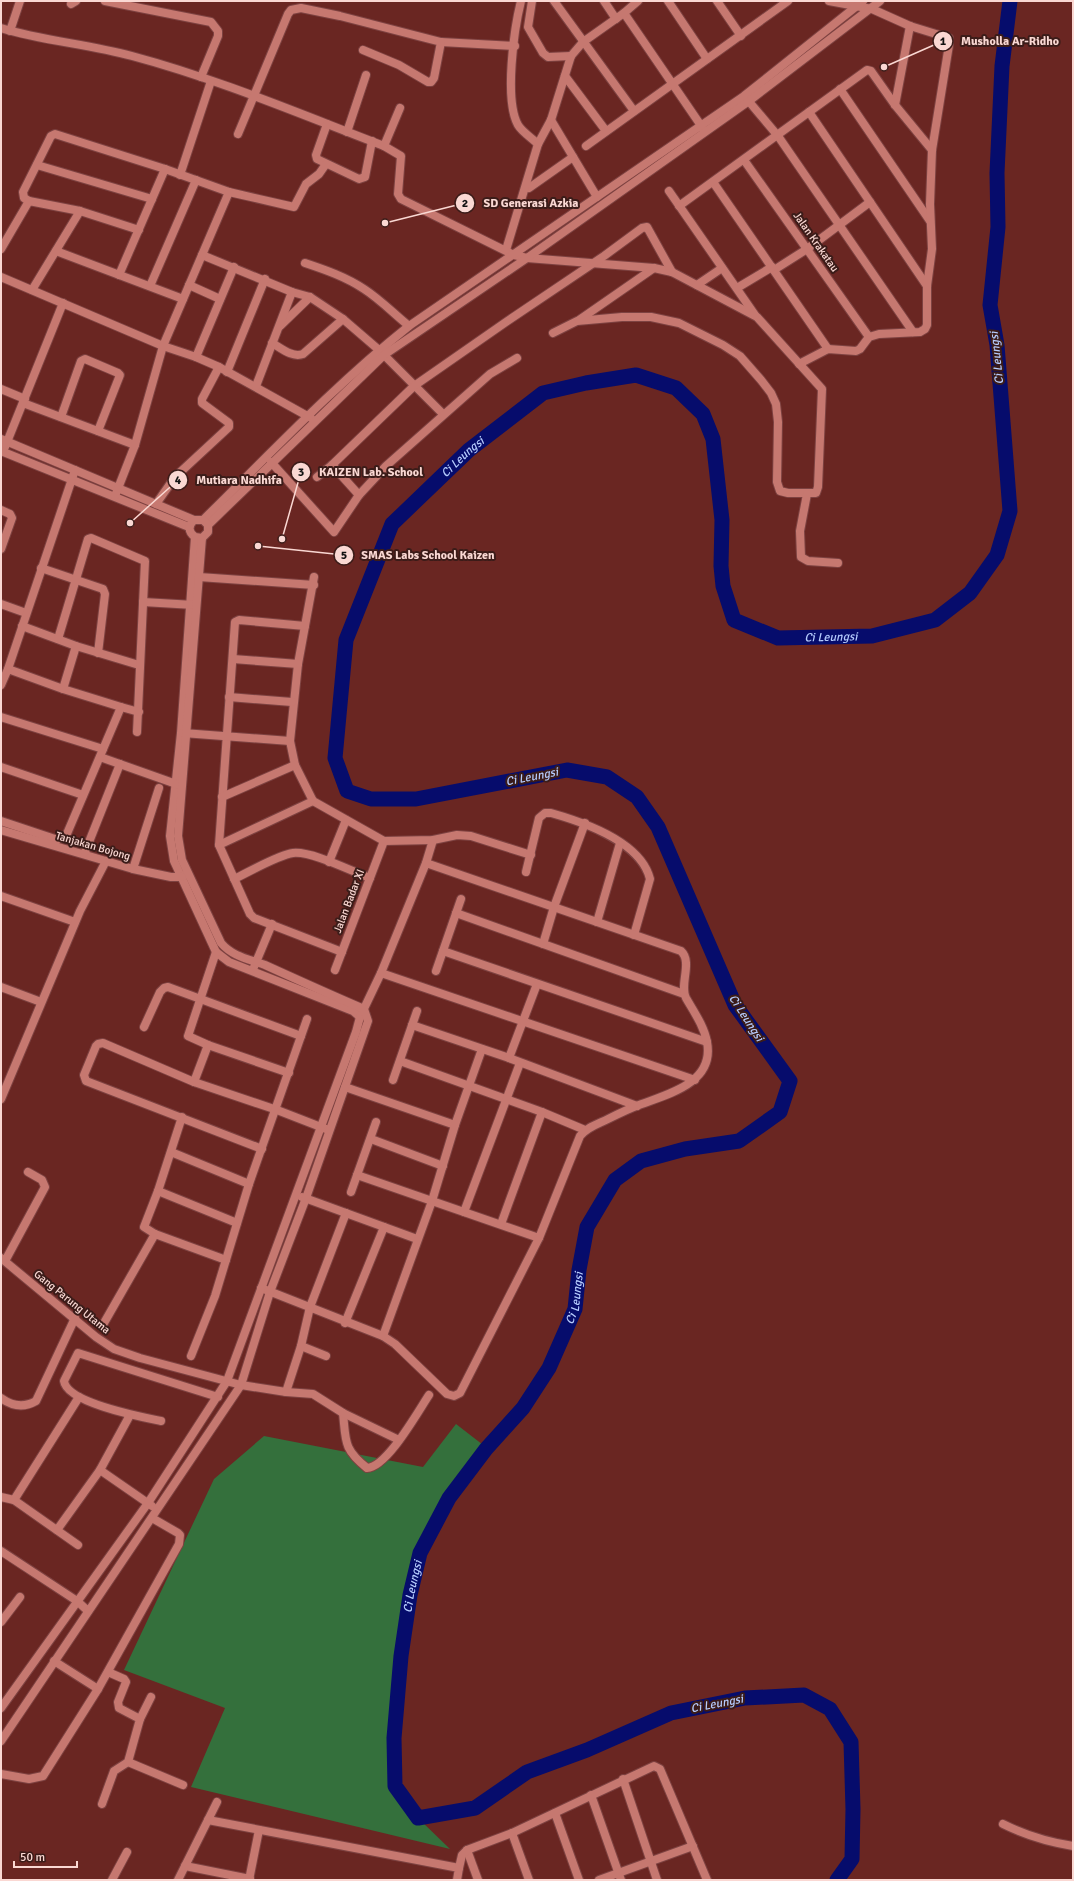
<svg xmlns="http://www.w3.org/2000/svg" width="1074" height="1881" font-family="Signika,sans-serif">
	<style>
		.green { fill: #34703c }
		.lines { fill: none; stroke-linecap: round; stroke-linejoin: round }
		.river { stroke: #060c6c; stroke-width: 15 }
		.street-casing { stroke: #7d4241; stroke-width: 10 }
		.street { stroke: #c67870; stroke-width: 8 }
		.labels { text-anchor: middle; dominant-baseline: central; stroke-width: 4; stroke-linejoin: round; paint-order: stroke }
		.street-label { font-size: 11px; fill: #fad8d3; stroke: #3b1c19 }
		.water-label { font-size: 12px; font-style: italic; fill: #b6ccfe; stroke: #3b1c19 }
		.leader { fill: none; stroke: #fad8d3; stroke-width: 1.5 }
		.callout-dot { fill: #fad8d3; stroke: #3b1c19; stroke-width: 1.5 }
		.mark-label { font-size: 12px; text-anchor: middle; font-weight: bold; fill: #111 }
		.callout-label { font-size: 12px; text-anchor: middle; font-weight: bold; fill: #fad8d3; stroke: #3b1c19; stroke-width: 4; stroke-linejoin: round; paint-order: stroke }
	</style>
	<rect width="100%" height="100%" fill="#6a2622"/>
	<polygon class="green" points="456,1424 487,1448 449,1498 420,1553 408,1609 398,1687 394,1738 395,1786 418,1818 450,1849 191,1787 225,1708 124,1670 214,1479 264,1436 423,1467"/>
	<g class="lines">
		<path class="river" id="s1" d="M837 1880 852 1859 853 1809 851 1742 830 1709 804 1695 745 1698 671 1713 587 1750 527 1772 475 1808 418 1818 395 1786 394 1738 401 1656 410 1595 420 1553 449 1498 486 1449 523 1408 549 1368 575 1309 579 1270 587 1227 615 1180 641 1161 685 1149 739 1141 780 1112 790 1081 735 1005 658 827 637 797 607 777 567 770 416 799H371L347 791 335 758 346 640 392 524 469 450 543 393 586 383 636 375 676 388 703 414 713 439 722 520 721 566 723 586 734 620 778 638 872 636 935 620 970 593 997 555 1010 511 997 345 990 305 998 227 997 173 1002 66 1010 1"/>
		<g class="street-casing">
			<g id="street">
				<polyline points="105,1 211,22 218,31 218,36 201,77"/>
				<path d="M521 1C514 29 504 100 518 125 522 132 532 138 538 144"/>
				<polyline points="532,1 528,27 543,53 548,57 571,56"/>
				<polyline points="554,1 634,111"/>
				<polyline points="604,1 616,19"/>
				<polyline points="668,1 707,59"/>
				<polyline points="717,1 741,36"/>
				<polyline points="71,4 76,1"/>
				<polyline points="624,13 704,130"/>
				<path d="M1 28C44 41 88 44 132 56 218 79 300 114 384 146L401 156 398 194 401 199 514 255 527 258 654 268 672 272 757 317 822 389 818 487 816 493H788L780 491 777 482 778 422 776 404 771 393 761 380 740 356 723 345 679 323 651 317H622L577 321 553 333"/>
				<polyline points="10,31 20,1"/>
				<polyline points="441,42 515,46"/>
				<polyline points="565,76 606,131"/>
				<polyline points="840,89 930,221"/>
				<polyline points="746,98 778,136 913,332"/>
				<polyline points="895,105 910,26"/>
				<polyline points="809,112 927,286"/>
				<polyline points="551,120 597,197"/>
				<polyline points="327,124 316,155 317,159 359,179 365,177 372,141"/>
				<polyline points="347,132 366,75"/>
				<polyline points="238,134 288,14 291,10 301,8 340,16 441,42 434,78 431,82 428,82 399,65 363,50"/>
				<polyline points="384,146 400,108"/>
				<polyline points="586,146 788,1"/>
				<polyline points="744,160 869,337"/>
				<polyline points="37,165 152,199"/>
				<polyline points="180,175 211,81"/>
				<polyline points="713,182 828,349"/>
				<polyline points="529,188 573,157"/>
				<polyline points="669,191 755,315"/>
				<polyline points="29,201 24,198 23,192 51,136 55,134 165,169 229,192 294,207 306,184 319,174 326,164"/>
				<polyline points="679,206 867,70 871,71 895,105 932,150"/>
				<polyline points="1,249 29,201 80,211 139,230"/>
				<polyline points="506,250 538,144 551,120 571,56 583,42 624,13 638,1"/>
				<polyline points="56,251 183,299"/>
				<polyline points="202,255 292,292 310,297 343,319 379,350 443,414"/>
				<path d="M305 263C326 270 346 277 364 289 381 300 394 314 409 326"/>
				<polyline points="774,270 807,249 870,202"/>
				<polyline points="119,275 165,169"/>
				<polyline points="1,277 163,346 196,357 219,367 311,418"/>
				<polyline points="189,285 220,299"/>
				<polyline points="697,285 722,268"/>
				<polyline points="150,286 196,180"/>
				<polyline points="737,288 772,267"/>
				<polyline points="32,290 80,211"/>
				<polyline points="579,320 654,268"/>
				<polyline points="280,326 310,297"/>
				<path d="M272 343C281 348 292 358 303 354L343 319"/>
				<polyline points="196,357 234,267"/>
				<polyline points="799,364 828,349 856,351 860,349 869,337 879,334 920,332 925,329 927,325 927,286 932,249 930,204 932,150 949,45 949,38 910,26 872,9 829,1"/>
				<polyline points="227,372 265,279"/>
				<polyline points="256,386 292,292"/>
				<polyline points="1,389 25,399"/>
				<polyline points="23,403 135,445"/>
				<polyline points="61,417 81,361 85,359 118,373 120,375 98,431"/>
				<polyline points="1,439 194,520"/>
				<polyline points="5,447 63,303"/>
				<polyline points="1,451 189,527"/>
				<polyline points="271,462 334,532 359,495 386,466 490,374 517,358"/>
				<polyline points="332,465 359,495"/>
				<polyline points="317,477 332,465 414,386 506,322 604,256 642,228 647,227 672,272"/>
				<polyline points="807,494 800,531 801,557 808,561 838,563"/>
				<polyline points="115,496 135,445 163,346 229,192"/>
				<polyline points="156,504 175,477 229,427 229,423 202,403 202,399 219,367"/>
				<polyline points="1,510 10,514 12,518 1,549"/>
				<path d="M203 520C270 454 335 385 409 326L744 96 863 1"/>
				<polyline points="208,525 384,355 527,258 749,101 880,1"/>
				<path d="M195 537 202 538 208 532V525L203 520H194C188 526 188 532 195 537L181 733 170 836 174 861 216 952 229 962 353 1011 360 1017"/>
				<polyline points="41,568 103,589 105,594 98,653"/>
				<polyline points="199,577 314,585"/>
				<polyline points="314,577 298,664 290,741 295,765 313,801 384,841 433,840 457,835 471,836 531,855"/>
				<polyline points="143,602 194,605"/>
				<polyline points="1,604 26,613"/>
				<polyline points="22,626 76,646 139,665"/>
				<polyline points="305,626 239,620 235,622 219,845 250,914 254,918 342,952"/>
				<polyline points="58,639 88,539 91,538 145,561 137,732"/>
				<polyline points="233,659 298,664"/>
				<polyline points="8,669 63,689 121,707"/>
				<polyline points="1,685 8,669 75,470"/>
				<polyline points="63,689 76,646"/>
				<polyline points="229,697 292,702"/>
				<polyline points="1,717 103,749"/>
				<polyline points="183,733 290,741"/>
				<polyline points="100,757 179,785"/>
				<polyline points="1,767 83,795"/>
				<polyline points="222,797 295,765"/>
				<polyline points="1,821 55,839 60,839 66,836 121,707 139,712"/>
				<polyline points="1,830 133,869 171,877 181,877 185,875"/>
				<polyline points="219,845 313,801"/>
				<polyline points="85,852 120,764"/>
				<polyline points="329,862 346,820"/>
				<polyline points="133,869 159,788"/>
				<path d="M526 872 539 818 545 813H551C583 822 641 842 650 879L634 935"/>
				<path d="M234 879C249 872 278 855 293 853 312 851 351 871 370 878"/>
				<polyline points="1,896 75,922"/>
				<polyline points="456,913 684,994"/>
				<polyline points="597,922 620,843"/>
				<polyline points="543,944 554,907 585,823"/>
				<polyline points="443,951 707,1042"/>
				<polyline points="216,952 188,1036 208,1045 289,1073"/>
				<polyline points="254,967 272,924"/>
				<polyline points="335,970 384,841"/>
				<polyline points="436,971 461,899"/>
				<polyline points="381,973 695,1080"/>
				<polyline points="1,987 41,1002"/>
				<polyline points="412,1025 509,1058 637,1106"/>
				<polyline points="144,1027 160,992 164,988 168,987 301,1036"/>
				<polyline points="509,1058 537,984"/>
				<polyline points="400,1061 542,1112 585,1130"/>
				<polyline points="393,1080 417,1011"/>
				<polyline points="194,1082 208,1045"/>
				<polyline points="345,1087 455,1125"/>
				<polyline points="1,1099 80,911 106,861"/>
				<polyline points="182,1117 158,1191 144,1227 155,1234 226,1260"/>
				<polyline points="371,1139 443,1166"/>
				<polyline points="262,1149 86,1081 84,1075 96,1046 98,1044 103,1043 194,1082 277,1110 326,1129"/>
				<polyline points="171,1152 249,1184"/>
				<polyline points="357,1175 539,1238"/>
				<polyline points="158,1191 237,1223"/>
				<polyline points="351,1192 376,1122"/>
				<polyline points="302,1197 417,1239"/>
				<polyline points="464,1212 520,1063"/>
				<polyline points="501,1224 542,1112"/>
				<path d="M1 1258 96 1337 114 1349 140 1358 241 1385 286 1392 313 1394 343 1413C346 1441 343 1449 367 1468 387 1467 417 1413 429 1395"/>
				<polyline points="5,1261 45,1187 42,1180 28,1172"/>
				<path d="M261 1288 383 1336 395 1344 447 1394 454 1396 460 1393 539 1238 580 1136C587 1127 598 1124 608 1119 618 1114 628 1109 639 1105 668 1094 715 1083 707 1042 704 1026 694 1012 686 998 679 985 693 962 681 951L426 863"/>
				<polyline points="104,1323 155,1234"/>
				<polyline points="345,1323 384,1227"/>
				<polyline points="383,1336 432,1201 455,1125 482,1049"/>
				<polyline points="301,1346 326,1356"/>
				<polyline points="191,1356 215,1296 249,1184 307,1019"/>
				<polyline points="286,1392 301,1346 310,1307 346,1213"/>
				<path d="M1 1398C12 1406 24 1408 36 1401L75 1318"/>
				<polyline points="343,1413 399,1440"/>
				<path d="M161 1421C142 1417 67 1403 64 1381L78 1353 218 1397"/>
				<polyline points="100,1470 152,1506"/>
				<polyline points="1,1497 14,1500 78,1545"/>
				<polyline points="14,1500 79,1397"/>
				<polyline points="57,1530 100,1470 130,1415"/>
				<polyline points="1,1551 77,1601 88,1611"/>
				<polyline points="1,1622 20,1597"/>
				<polyline points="54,1661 98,1689"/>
				<polyline points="1,1708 148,1503 227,1381 356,1032 360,1017 381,973 426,863 433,840"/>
				<polyline points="140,1719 151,1697"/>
				<path d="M1 1741 241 1385 270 1292 306 1198 368 1021 364 1009C331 995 298 980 265 965 249 959 233 957 221 943L182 860 178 836 202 538"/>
				<polyline points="128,1762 183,1785"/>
				<polyline points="1,1774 29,1779 43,1776 98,1689 179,1544 180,1535 178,1533 152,1518"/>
				<polyline points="623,1779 657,1880"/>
				<polyline points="591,1795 621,1880"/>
				<polyline points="102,1804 114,1771 128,1762 140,1719 119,1708 118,1702 126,1682 124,1679 108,1672"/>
				<polyline points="555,1813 579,1880"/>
				<polyline points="208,1820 459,1868 457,1880"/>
				<path d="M1003 1824C1025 1835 1048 1842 1073 1846"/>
				<polyline points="512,1833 529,1880"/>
				<polyline points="467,1850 478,1880"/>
				<polyline points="185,1866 250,1879"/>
				<polyline points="459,1868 462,1855 467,1850 512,1833 654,1766 660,1769 707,1880"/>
				<polyline points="112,1880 127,1852"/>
				<polyline points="178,1880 217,1802"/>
				<polyline points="249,1880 259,1830"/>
				<polyline points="599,1880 693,1846"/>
			</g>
		</g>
		<use href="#street" class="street"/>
	</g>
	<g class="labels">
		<g class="street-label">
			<text transform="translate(816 242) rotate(55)">Jalan Krakatau</text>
			<text transform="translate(93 846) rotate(16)">Tanjakan Bojong</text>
			<text transform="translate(349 901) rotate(-69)">Jalan Badar XI</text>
			<text transform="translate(72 1302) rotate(39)">Gang Parung Utama</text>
		</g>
		<g class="water-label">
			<text transform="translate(997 358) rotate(-96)">Ci Leungsi</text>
			<text stroke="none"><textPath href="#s1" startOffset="2542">Ci Leungsi</textPath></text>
			<text stroke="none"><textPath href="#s1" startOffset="3130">Ci Leungsi</textPath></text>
			<text transform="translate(532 777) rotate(-11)">Ci Leungsi</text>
			<text transform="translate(746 1018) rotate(57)">Ci Leungsi</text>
			<text stroke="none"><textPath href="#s1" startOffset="1199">Ci Leungsi</textPath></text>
			<text stroke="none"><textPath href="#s1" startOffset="863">Ci Leungsi</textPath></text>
			<text transform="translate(717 1704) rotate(-11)">Ci Leungsi</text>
		</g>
	</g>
	<path class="leader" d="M884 67L943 41M385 223L465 203M282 539L301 472M130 523L178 480M258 546L344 555"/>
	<g class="callout-dot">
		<circle cx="884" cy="67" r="4"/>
		<circle cx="385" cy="223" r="4"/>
		<circle cx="282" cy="539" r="4"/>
		<circle cx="130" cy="523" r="4"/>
		<circle cx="258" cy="546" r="4"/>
		<circle cx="943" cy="41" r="10"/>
		<circle cx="465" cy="203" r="10"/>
		<circle cx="301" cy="472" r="10"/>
		<circle cx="178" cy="480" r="10"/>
		<circle cx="344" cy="555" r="10"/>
	</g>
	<g class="mark-label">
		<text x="943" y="45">1</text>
		<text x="465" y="207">2</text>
		<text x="301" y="476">3</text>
		<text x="178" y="484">4</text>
		<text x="344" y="559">5</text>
	</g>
	<g class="callout-label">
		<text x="1010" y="45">Musholla Ar-Ridho</text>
		<text x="531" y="207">SD Generasi Azkia</text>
		<text x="371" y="476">KAIZEN Lab. School</text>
		<text x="239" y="484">Mutiara Nadhifa</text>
		<text x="428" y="559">SMAS Labs School Kaizen</text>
	</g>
	<rect width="1074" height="1881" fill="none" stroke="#fad8d3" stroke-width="4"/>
	<path d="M14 1861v6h63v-6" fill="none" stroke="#fad8d3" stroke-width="2"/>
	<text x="20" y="1861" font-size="12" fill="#fad8d3" stroke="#3b1c19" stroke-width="3" paint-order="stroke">50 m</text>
</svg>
